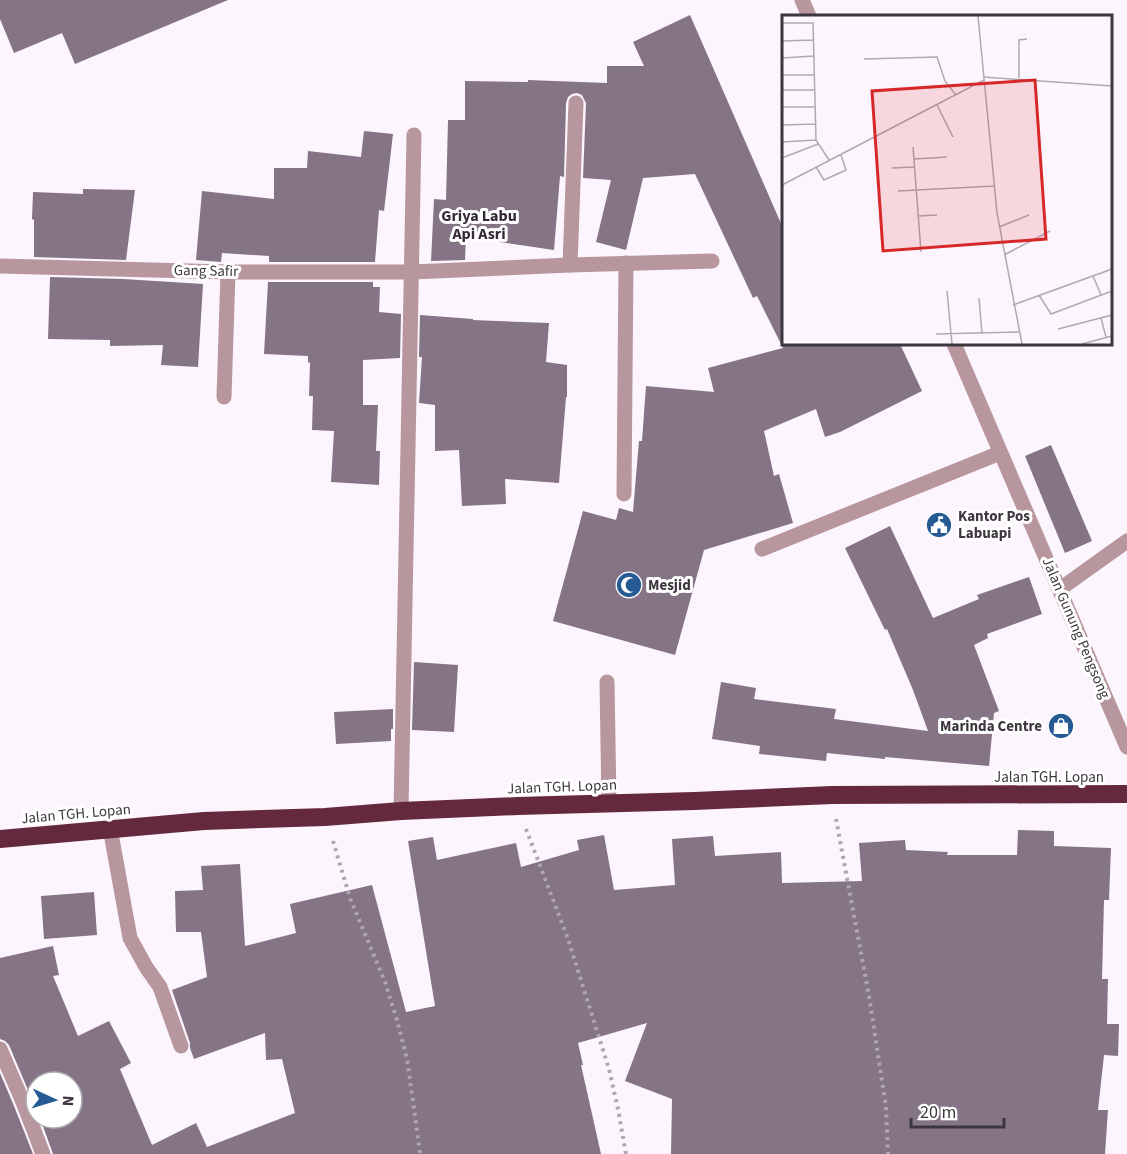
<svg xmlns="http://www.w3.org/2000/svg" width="1127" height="1154" font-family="'Source Sans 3',sans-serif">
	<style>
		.building { fill: #847486 }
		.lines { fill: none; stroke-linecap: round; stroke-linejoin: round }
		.path { stroke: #afa7af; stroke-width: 4; stroke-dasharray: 3 4.5; stroke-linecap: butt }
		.minor { stroke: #b7969e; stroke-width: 15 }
		.highway { stroke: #65293d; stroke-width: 18 }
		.labels { text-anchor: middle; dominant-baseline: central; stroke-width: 6; stroke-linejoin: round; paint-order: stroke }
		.street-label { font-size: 15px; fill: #3d363e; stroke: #fff }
		.poi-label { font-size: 15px; font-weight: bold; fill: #3d363e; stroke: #fff; text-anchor: start }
		.neighbourhood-label { font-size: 16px; font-weight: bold; fill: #352837; stroke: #fff }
		.inset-road { fill: none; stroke: #b0a9b1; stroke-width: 1.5 }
		.view { fill: #d62828; fill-opacity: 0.15; stroke: #d62828; stroke-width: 3 }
		.inset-edge { fill: none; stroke: #3d363e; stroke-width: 3 }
	</style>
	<rect width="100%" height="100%" fill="#fdf5fd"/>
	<g class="building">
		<polygon points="0,0 228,0 75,64 62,33 14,53 0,19"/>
		<polygon points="690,15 783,228 783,344 900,344 922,391 840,432 825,437 816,409 764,431 774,476 779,474 793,523 704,550 675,655 553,621 583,511 616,520 619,508 633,512 639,441 642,441 646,386 714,392 708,368 783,348 757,296 753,298 695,174 643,178 626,250 596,242 611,180 583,178 586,103 582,95 577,93 572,94 568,97 566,103 564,177 560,176 554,250 466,237 465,260 431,261 434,199 446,200 448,120 465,120 465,81 528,82 528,80 607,83 607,66 644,66 633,42"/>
		<polygon points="364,131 393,134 384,211 379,210 375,262 269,262 269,256 222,253 221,262 196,260 202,191 274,199 274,168 307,168 308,151 361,157"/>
		<polygon points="83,189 135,190 126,260 34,257 34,220 32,219 33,192 83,194"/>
		<polygon points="50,277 123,279 203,284 198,367 161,365 163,345 110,346 110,340 48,339"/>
		<polygon points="268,282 373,282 373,287 380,287 379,312 401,314 400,358 363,360 363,405 378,405 376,451 380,451 379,485 331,482 334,431 312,430 313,396 309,396 310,362 308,363 308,356 264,354"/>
		<polygon points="420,315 473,319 473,320 549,323 546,362 567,365 567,397 566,397 559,483 505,479 506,504 462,506 459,450 435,451 435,405 419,403 422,357 419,357"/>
		<polygon points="1051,445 1092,541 1065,553 1025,456"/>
		<polygon points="890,526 933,618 979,599 977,595 1029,577 1042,614 987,634 988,638 974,645 999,711 994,713 989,766 885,757 885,759 827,753 826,761 759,754 760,746 712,739 721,682 756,688 754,699 836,709 834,719 928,731 913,690 887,629 885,630 845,548"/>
		<polygon points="414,662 458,665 454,732 412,730"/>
		<polygon points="393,709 393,729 391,729 391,741 336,744 334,712"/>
		<polygon points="1018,830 1054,831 1054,846 1111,848 1109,900 1104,900 1102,979 1108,979 1107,1024 1119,1024 1118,1056 1104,1055 1098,1110 1108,1110 1105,1154 671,1154 672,1099 625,1081 647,1023 578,1043 583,1065 581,1065 601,1154 53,1154 40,1118 72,1118 72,1082 36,1082 36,1109 9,1045 5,1041 0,1039 0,958 53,946 59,975 53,976 78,1036 109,1021 131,1063 120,1069 152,1145 196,1123 207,1147 295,1113 282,1059 266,1060 265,1033 194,1059 190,1048 190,1043 172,990 207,977 201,932 176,932 175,891 203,890 201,866 240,864 245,946 296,933 290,904 372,885 406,1012 435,1006 408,841 433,837 437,860 516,843 521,867 579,850 577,840 604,835 614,890 675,885 672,839 713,836 715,856 781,852 782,883 862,881 859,843 905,840 906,850 948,852 947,855 1017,855"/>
		<polygon points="94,892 97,935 44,939 41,896"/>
		<polygon points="0,1073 14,1106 33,1154 0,1154"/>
	</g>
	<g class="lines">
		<g class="path">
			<polyline points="836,819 869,996 886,1107 888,1154"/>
			<polyline points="526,829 568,939 609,1069 618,1109 626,1154"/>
			<polyline points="333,841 350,898 385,982 397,1020 407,1059 415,1116 420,1154"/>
		</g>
		<g class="minor">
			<polyline points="802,0 809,16"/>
			<polyline points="570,265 576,103"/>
			<polyline points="0,266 228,272 412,272 570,265 712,261"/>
			<polyline points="954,344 1127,747"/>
			<polyline points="224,397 228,272"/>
			<polyline points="624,494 626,263"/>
			<polyline points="762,549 1000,453"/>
			<polyline points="1060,589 1127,541"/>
			<polyline points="607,682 609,803"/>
			<polyline points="401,811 414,135"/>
			<polyline points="110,828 130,938 146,967 160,987 181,1046"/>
			<polyline points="0,1049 23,1102 43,1154"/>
		</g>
		<polyline class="highway" points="0,839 204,821 325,817 401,811 518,806 694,801 832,795 1127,794"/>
	</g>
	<defs>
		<g id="civic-disc" transform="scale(1.35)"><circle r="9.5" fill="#265a93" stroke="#fff"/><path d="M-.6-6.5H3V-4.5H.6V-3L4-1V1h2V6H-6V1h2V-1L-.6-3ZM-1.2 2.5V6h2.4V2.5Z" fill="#fff"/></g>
		<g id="mosque-disc" transform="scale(1.35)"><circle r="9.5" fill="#265a93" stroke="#fff"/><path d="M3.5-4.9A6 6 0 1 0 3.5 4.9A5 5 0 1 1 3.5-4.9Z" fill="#fff"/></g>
		<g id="shop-disc" transform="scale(1.35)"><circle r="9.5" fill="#265a93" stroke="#fff"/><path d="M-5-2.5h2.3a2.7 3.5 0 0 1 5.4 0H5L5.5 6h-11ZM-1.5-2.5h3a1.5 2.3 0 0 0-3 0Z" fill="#fff"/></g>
	</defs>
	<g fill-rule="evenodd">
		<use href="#civic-disc" x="939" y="525"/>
		<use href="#mosque-disc" x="629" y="585"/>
		<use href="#shop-disc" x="1061" y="726"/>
	</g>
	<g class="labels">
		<g class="street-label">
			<text transform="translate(206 271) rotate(1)">Gang Safir</text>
			<text transform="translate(1076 628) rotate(67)">Jalan Gunung Pengsong</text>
			<text x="1049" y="777">Jalan TGH. Lopan</text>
			<text transform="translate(562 787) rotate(-2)">Jalan TGH. Lopan</text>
			<text transform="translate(76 814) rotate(-5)">Jalan TGH. Lopan</text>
		</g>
		<g class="poi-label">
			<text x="958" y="516">Kantor Pos<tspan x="958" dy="17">Labuapi</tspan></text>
			<text x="648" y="585">Mesjid</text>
			<text x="1042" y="726" text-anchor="end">Marinda Centre</text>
		</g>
		<g class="neighbourhood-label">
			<text x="479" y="216">Griya Labu<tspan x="479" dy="18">Api Asri</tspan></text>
		</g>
	</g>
	<g transform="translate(782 15)">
		<rect width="330" height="330" fill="#fdf5fd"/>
		<path class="inset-road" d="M196 1 215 198 240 329M0 8H31L34 125 47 145M0 26 31 25M0 43 32 41M82 44 155 42 163 66 174 80M0 60H32M201 62 330 71M237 63V25L245 24M0 75H33M155 90 171 122M0 92H33M0 110 33 109M0 127 34 125M131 132 139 237M0 143 36 129M132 144 165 142M34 152 42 165 64 155 59 140M110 153 133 152M0 170 202 65M116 176 212 171M137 201 155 200M217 212 247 200M222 240 268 216M311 261 319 280M165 276 170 329M257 280 269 299 330 276M197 283 200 319M231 290 330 254M319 303 324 322M276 314 330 300M154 319 238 317M300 329 330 321"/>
		<path class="view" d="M253 65 264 224 101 236 90 76Z"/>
		<rect width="330" height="330" class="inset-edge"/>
	</g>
	<g transform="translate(54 1100) rotate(94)"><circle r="28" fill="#ffffff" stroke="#b1afb2" stroke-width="1.5"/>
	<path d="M0-4.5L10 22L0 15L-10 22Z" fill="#265a93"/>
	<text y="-9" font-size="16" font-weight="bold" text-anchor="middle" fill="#3d363e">N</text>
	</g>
	<path d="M911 1118v9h93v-9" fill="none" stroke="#3d363e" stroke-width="3"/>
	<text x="920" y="1118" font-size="18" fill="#3d363e" stroke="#ffffff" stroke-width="4.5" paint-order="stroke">20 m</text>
</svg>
